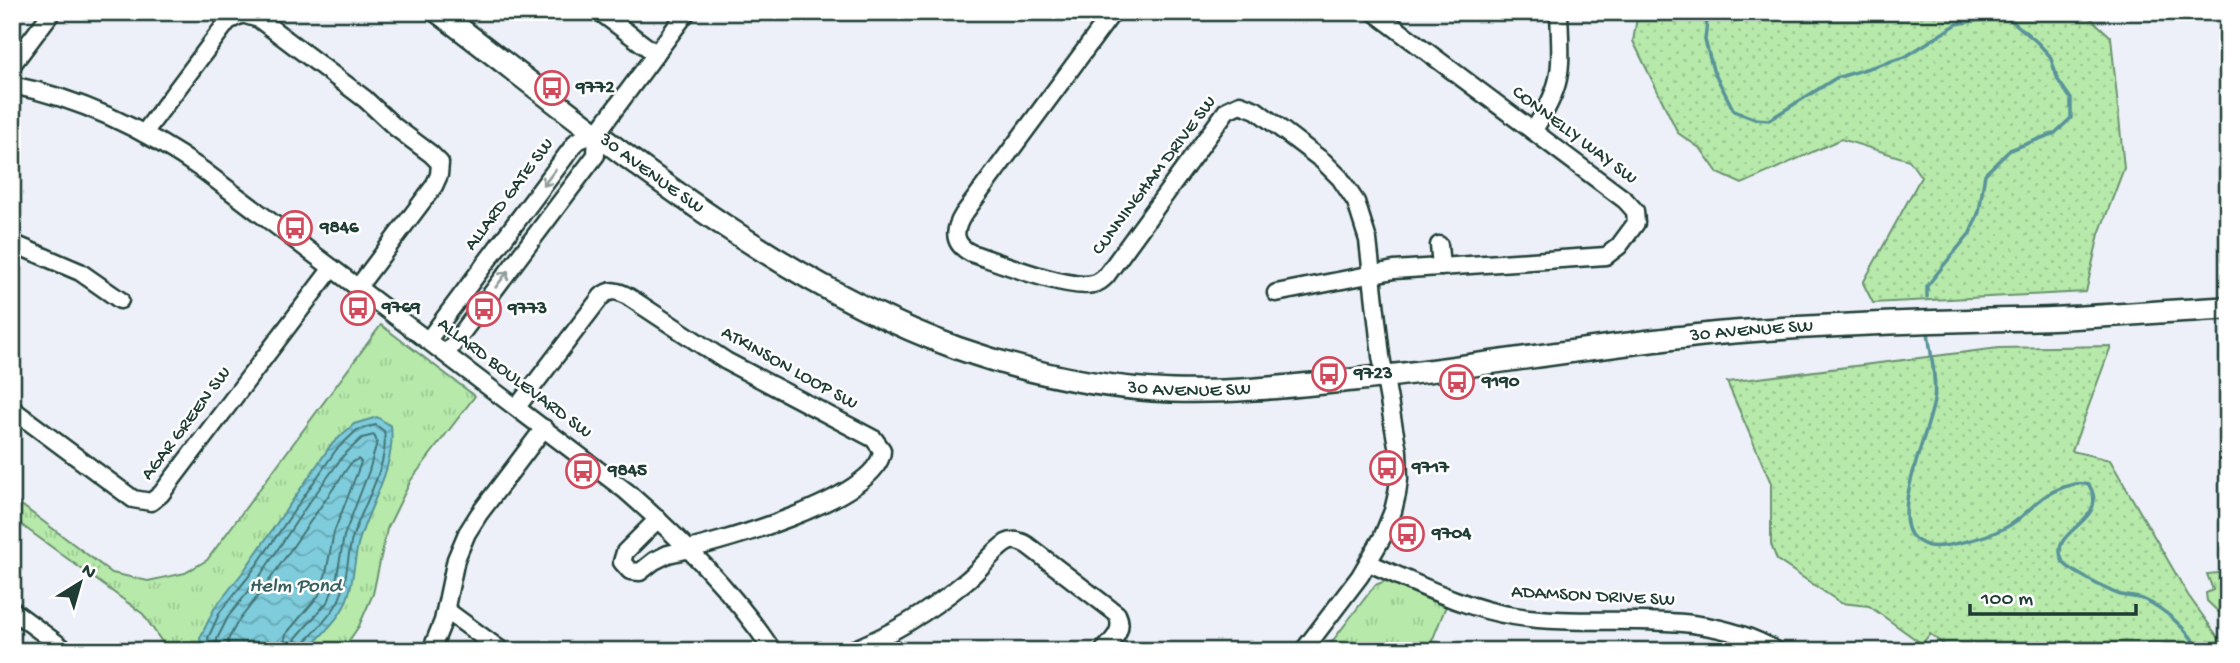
<svg xmlns="http://www.w3.org/2000/svg" width="2240" height="663" font-family="'Gochi Hand',sans-serif">
	<style>
		.grass { fill: url(#grass-dots); stroke: #6a936f; stroke-width: 2 }
		.park { fill: url(#park-tufts); stroke: #6a936f; stroke-width: 2 }
		.water { fill: url(#water-waves); stroke: #589399; stroke-width: 2 }
		.lines { fill: none; stroke-linecap: round; stroke-linejoin: round }
		.shore { stroke: #457677; stroke-width: 2 }
		.stream { stroke: #589399; stroke-width: 3.5 }
		.minor-casing { stroke: #1f3d34; stroke-width: 21 }
		.major-casing { stroke: #1f3d34; stroke-width: 26 }
		.minor { stroke: #fff; stroke-width: 16 }
		.major { stroke: #fff; stroke-width: 21 }
		.oneway { stroke: #8f9e9a }
		.labels { text-anchor: middle; dominant-baseline: central; stroke-width: 5; stroke-linejoin: round; paint-order: stroke }
		.poi-label { font-size: 19px; font-weight: bold; fill: #1f3d34; stroke: #fff; text-anchor: start }
		.street-label { font-size: 19px; fill: #1f3d34; stroke: #fff }
		.water-label { font-size: 21px; font-style: italic; fill: #37615e; stroke: #fff }
	</style>
	<defs>
		<pattern id="grass-dots" width="8" height="8" patternUnits="userSpaceOnUse" patternTransform="scale(1.75)"><rect width="8" height="8" fill="#b6e9aa"/><path d="M2 2h.1M6 6h.1" fill="none" stroke="#9cc993" stroke-width="1.8" stroke-linecap="round"/></pattern>
		<pattern id="park-tufts" width="24" height="20" patternUnits="userSpaceOnUse" patternTransform="scale(1.75)"><rect width="24" height="20" fill="#b6e9aa"/><path d="M3 7l-1-3M5 7V3M7 7l1-3M15 17l-1-3M17 17v-4M19 17l1-3" fill="none" stroke="#9cc993"/></pattern>
		<pattern id="water-waves" width="16" height="10" patternUnits="userSpaceOnUse" patternTransform="scale(1.75)"><rect width="16" height="10" fill="#7eccdc"/><path d="M0 5q4-4 8 0t8 0" fill="none" stroke="#67a7b3"/></pattern>
	</defs>
	<rect width="100%" height="100%" fill="#edf0f9"/>
	<filter id="ink" filterUnits="userSpaceOnUse"><feTurbulence type="fractalNoise" baseFrequency=".0143" numOctaves="2"/><feDisplacementMap in="SourceGraphic" scale="14" xChannelSelector="R" yChannelSelector="G"/><feConvolveMatrix kernelMatrix="1 2 1 2 8 2 1 2 1" color-interpolation-filters="sRGB"/></filter>
	<g filter="url(#ink)">
		<g class="grass">
			<polygon points="1638,12 2084,12 2111,37 2124,168 2099,234 2086,292 1873,303 1863,283 1921,177 1909,160 1841,139 1742,184 1718,173 1701,149 1678,133 1633,41"/>
			<polygon points="2111,346 2072,451 2110,460 2188,595 2228,651 1952,651 1930,634 1922,644 1869,606 1841,603 1777,560 1771,544 1771,483 1727,382 1999,348"/>
		</g>
		<g class="park">
			<polygon points="381,325 475,396 411,480 387,529 373,594 359,626 342,651 168,651 143,614 12,518 12,498 112,573 148,581 185,573 207,560"/>
			<polygon points="2228,572 2228,621 2207,601 2206,593 2213,590 2207,574"/>
			<polygon points="1388,580 1446,606 1428,651 1325,651 1375,585"/>
		</g>
		<path class="water" d="M377 417 391 426C396 467 370 503 359 541 353 563 354 589 342 610 333 625 318 639 306 651H203L200 638 214 609 243 572 331 445 354 424Z"/>
		<g class="lines">
			<g class="shore">
				<path d="M209 651 208 638 220 612 249 576 336 450 357 430 376 425 384 431C390 465 362 506 352 539 346 561 348 587 335 607 326 620 314 633 303 644L302 651"/>
				<polyline points="218,651 217,639 228,617 256,582 306,507 343,456 362,438 374,435 377,442 369,471 344,536 337,576 329,600 296,638 293,651"/>
				<polyline points="229,651 228,640 237,623 264,588 351,463 358,459 361,462 359,468 334,532 326,573 319,595 286,634 282,651"/>
			</g>
			<g class="stream">
				<polyline points="1708,12 1705,40 1713,70 1734,111 1755,119 1769,120 1836,78 1905,57 1957,24 1995,17 2011,20 2037,42 2050,56 2058,80 2071,99 2071,118 2055,133 2010,150 1985,174 1979,212 1970,233 1927,286 1927,297"/>
				<path d="M1928 331C1930 352 1937 379 1934 400 1930 431 1888 517 1915 539 1918 541 1925 545 1929 546 1945 549 1988 536 2003 529 2028 517 2034 497 2064 487 2074 484 2079 482 2089 485 2112 523 2045 529 2063 562 2067 569 2109 591 2118 594 2127 597 2136 596 2145 600 2165 609 2189 631 2200 651"/>
			</g>
			<g class="minor-casing">
				<g id="minor">
					<polyline points="600,12 656,54"/>
					<path d="M1113 12 963 215C953 231 953 244 971 253 998 262 1068 290 1093 284 1099 283 1102 280 1106 276L1227 110 1240 104 1256 110 1323 161 1340 178 1356 202 1368 240 1381 356 1398 451 1399 479 1397 494 1393 511 1382 538 1360 576 1303 651"/>
					<polyline points="12,65 52,12"/>
					<path d="M12 85C82 99 146 130 204 171L626 491C681 539 732 590 773 651"/>
					<path d="M1533 131C1565 83 1561 68 1559 12"/>
					<polyline points="144,133 228,21 242,14 259,19 365,99 395,127 431,154 440,163 439,175 434,186 358,287"/>
					<polyline points="597,133 687,12"/>
					<polyline points="12,243 80,272 120,300"/>
					<polyline points="1439,245 1441,267"/>
					<polyline points="1276,293 1394,270 1606,256 1619,246 1636,223 1635,211 1625,200 1374,12"/>
					<polyline points="428,340 577,141 597,133"/>
					<polyline points="446,354 596,155 597,133"/>
					<path d="M517 407 601 297C610 288 619 291 629 297L726 361 874 439 882 450C881 500 710 545 668 554L654 561 640 572 630 571 622 562 625 552 658 519"/>
					<polyline points="12,409 133,499 151,502 161,494 332,268"/>
					<path d="M1369 563C1416 583 1463 608 1514 616 1602 630 1697 604 1777 651"/>
					<polyline points="12,610 67,651"/>
					<polyline points="446,610 502,651"/>
					<polyline points="431,651 443,621 456,559 467,533 479,514 544,428"/>
					<path d="M849 651C892 635 931 610 966 581 980 570 992 552 1006 543 1014 539 1020 541 1027 545L1117 614C1125 630 1113 640 1103 651"/>
				</g>
			</g>
			<g class="major-casing">
				<g id="major">
					<path id="s1" d="M438 12C598 133 767 279 957 348 1025 372 1099 388 1172 391 1233 393 1293 386 1353 380 1476 367 1599 345 1722 333 1827 324 1932 321 2037 319 2101 317 2164 311 2228 308"/>
				</g>
			</g>
			<use href="#minor" class="minor"/>
			<use href="#major" class="major"/>
		</g>
		<defs><path id="oneway-shaft" d="M-6 0H5M1.5-3L5.5 0L1.5 3" fill="none" stroke-width="1.6" stroke-linecap="round" stroke-linejoin="round" transform="scale(1.75)"/></defs>
		<g class="oneway">
			<use href="#oneway-shaft" transform="translate(549 178) rotate(127)"/>
			<use href="#oneway-shaft" transform="translate(502 279) rotate(-53)"/>
		</g>
	</g>
	<defs>
		<g id="bus-ring" transform="scale(1.75)"><circle r="9.5" fill="#fff" stroke="#d1495b" stroke-width="1.5"/><path d="M-5-6H5V4H4V6H2V4H-2V6H-4V4H-5ZM-3.5-4V0h7V-4ZM-3.5 1.2v1.5H-2V1.2ZM2 1.2v1.5H3.5V1.2Z" fill="#d1495b"/></g>
	</defs>
	<g fill-rule="evenodd">
		<use href="#bus-ring" x="552" y="88"/>
		<use href="#bus-ring" x="295" y="228"/>
		<use href="#bus-ring" x="358" y="308"/>
		<use href="#bus-ring" x="484" y="309"/>
		<use href="#bus-ring" x="1329" y="374"/>
		<use href="#bus-ring" x="1457" y="382"/>
		<use href="#bus-ring" x="1387" y="468"/>
		<use href="#bus-ring" x="583" y="471"/>
		<use href="#bus-ring" x="1407" y="534"/>
	</g>
	<g class="labels">
		<g class="poi-label">
			<text x="576" y="88">9772</text>
			<text x="320" y="228">9846</text>
			<text x="382" y="308">9769</text>
			<text x="508" y="309">9773</text>
			<text x="1354" y="374">9723</text>
			<text x="1482" y="382">9190</text>
			<text x="1412" y="468">9717</text>
			<text x="608" y="471">9845</text>
			<text x="1432" y="534">9704</text>
		</g>
		<g class="street-label">
			<text transform="translate(1574 136) rotate(37)">CONNELLY WAY SW</text>
			<text stroke="none"><textPath href="#s1" startOffset="268">30 AVENUE SW</textPath></text>
			<text transform="translate(1155 176) rotate(-53)">CUNNINGHAM DRIVE SW</text>
			<text transform="translate(510 195) rotate(-53)">ALLARD GATE SW</text>
			<text stroke="none"><textPath href="#s1" startOffset="1424">30 AVENUE SW</textPath></text>
			<text transform="translate(789 369) rotate(29)">ATKINSON LOOP SW</text>
			<text transform="translate(514 379) rotate(37)">ALLARD BOULEVARD SW</text>
			<text stroke="none"><textPath href="#s1" startOffset="858">30 AVENUE SW</textPath></text>
			<text transform="translate(187 424) rotate(-53)">AGAR GREEN SW</text>
			<text transform="translate(1593 597) rotate(3)">ADAMSON DRIVE SW</text>
		</g>
		<g class="water-label">
			<text x="295" y="587">Helm Pond</text>
		</g>
	</g>
	<rect width="2240" height="663" fill="none" stroke="#fff" stroke-width="42"/>
	<rect x="21" y="21" width="2198" height="621" fill="none" stroke="#1f3d34" stroke-width="2.5" filter="url(#ink)"/>
	<g transform="translate(80 583) rotate(37)" stroke="#ffffff" stroke-width="5" paint-order="stroke">
	<path d="M0-5L12 26L0 18L-12 26Z" fill="#1f3d34"/>
	<text y="-10" font-size="19" font-weight="bold" text-anchor="middle" fill="#1f3d34">N</text>
	</g>
	<path d="M1970 604v10h166v-10" fill="none" stroke="#1f3d34" stroke-width="3.5"/>
	<text x="1981" y="604" font-size="21" fill="#1f3d34" stroke="#ffffff" stroke-width="5" paint-order="stroke">100 m</text>
</svg>
